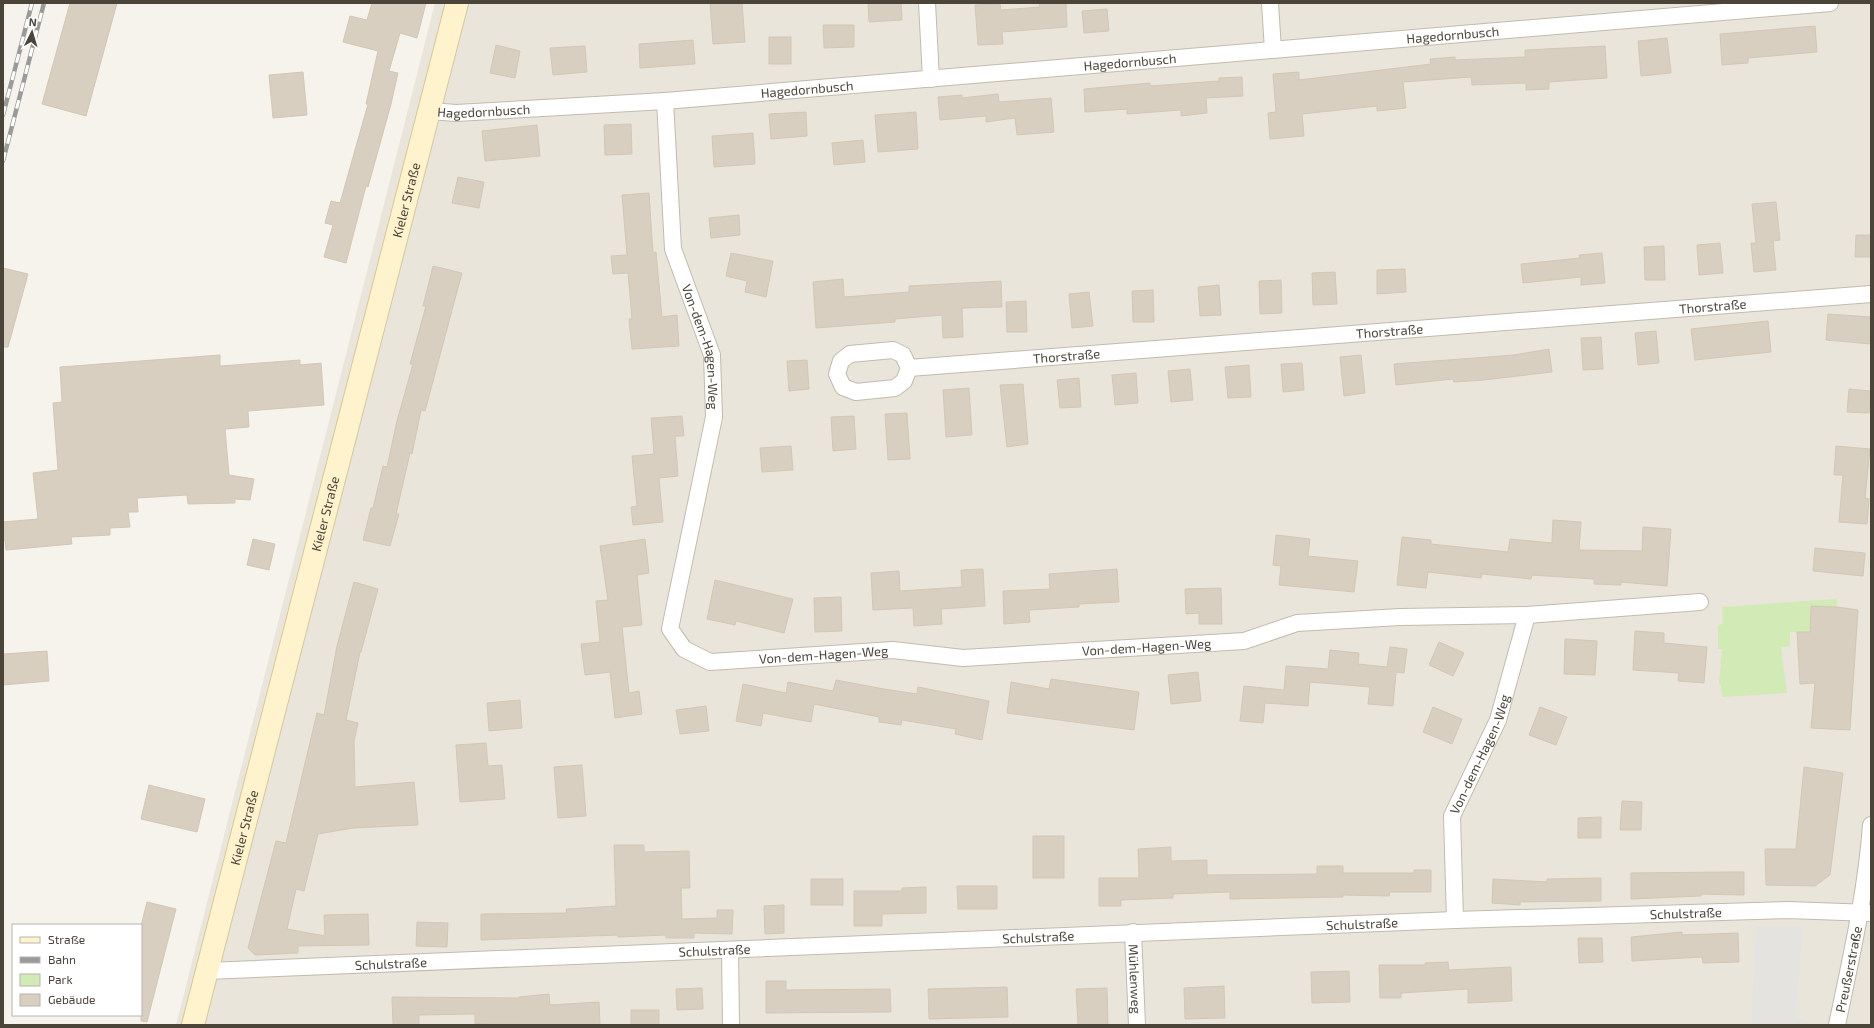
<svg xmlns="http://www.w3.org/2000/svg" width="1874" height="1028" font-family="'Exo 2',sans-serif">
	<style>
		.residential { fill: #eae5da }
		.green { fill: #d2eab5 }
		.parking { fill: #e5e3e0 }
		.building { fill: #d8cfc1; stroke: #d3c7b4 }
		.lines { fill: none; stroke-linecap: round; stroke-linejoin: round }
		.minor-casing { stroke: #c2bbae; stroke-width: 18 }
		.secondary-casing { stroke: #d6c79b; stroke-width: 24 }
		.minor { stroke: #fff; stroke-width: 16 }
		.secondary { stroke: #fff3cd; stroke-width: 22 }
		.rail-casing { stroke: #9a9a9a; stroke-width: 4.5 }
		.rail { stroke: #fff; stroke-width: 3; stroke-dasharray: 9; stroke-linecap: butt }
		.labels { text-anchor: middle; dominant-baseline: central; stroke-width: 3; stroke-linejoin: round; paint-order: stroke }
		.street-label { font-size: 13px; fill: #4b4439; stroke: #fff }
	</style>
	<rect width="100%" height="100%" fill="#f6f3ec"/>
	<polygon class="residential" points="435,3 1871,3 1871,1025 176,1025"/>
	<polygon class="green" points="1837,599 1837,607 1811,606 1810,624 1820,624 1819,632 1790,632 1790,647 1781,647 1787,693 1722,697 1721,685 1719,684 1722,649 1718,649 1718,625 1723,624 1722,607"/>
	<polygon class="parking" points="1783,926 1803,927 1796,1016 1811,1025 1751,1025 1756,927"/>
	<g class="building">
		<polygon points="70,3 117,3 86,116 42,104"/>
		<polygon points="372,3 426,3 417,38 400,33 389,71 398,73 391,104 368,187 366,186 346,263 324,257 333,225 325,223 331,201 340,203 368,104 366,104 378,51 343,42 350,16 367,20"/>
		<polygon points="710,3 742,3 745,42 713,44"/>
		<polygon points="868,3 901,3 902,20 869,22"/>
		<polygon points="1039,3 1066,3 1067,27 1002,32 1003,44 978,45 975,5 1000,4 1001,10 1040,7"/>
		<polygon points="1107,9 1109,31 1084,33 1082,11"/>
		<polygon points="823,25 854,25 854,47 824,48"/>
		<polygon points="1815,26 1817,52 1748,58 1748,63 1722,65 1720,34"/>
		<rect x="769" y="37" width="22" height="27"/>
		<polygon points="1667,38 1671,73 1641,76 1638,41"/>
		<polygon points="693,40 695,64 640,68 639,44"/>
		<polygon points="496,45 520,51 515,78 490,73"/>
		<polygon points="585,46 587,72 553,75 550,48"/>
		<polygon points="1605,46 1607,78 1549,82 1549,89 1526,90 1526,83 1472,85 1471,77 1403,82 1406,108 1377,111 1377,106 1302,114 1304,136 1270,139 1268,113 1276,112 1273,74 1299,72 1299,80 1431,64 1430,59 1455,57 1455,60 1525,57 1525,50"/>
		<polygon points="303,72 307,115 273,118 269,75"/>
		<polygon points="1242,77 1243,96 1206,98 1207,113 1181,116 1181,110 1127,114 1127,109 1085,112 1084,89 1150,83 1150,86 1219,81 1219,78"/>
		<polygon points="998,94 999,102 1051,98 1054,132 1017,135 1015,118 986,122 986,116 940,120 938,97 962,95 962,98"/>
		<polygon points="806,112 807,136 771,139 769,114"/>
		<polygon points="916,112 918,149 878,152 875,115"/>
		<polygon points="631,124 632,154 605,155 604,125"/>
		<polygon points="537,125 540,156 485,161 482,131"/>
		<polygon points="753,133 755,164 714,167 712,136"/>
		<polygon points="863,140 865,162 834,165 832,143"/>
		<polygon points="458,177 484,182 479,208 452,203"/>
		<polygon points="649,193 653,253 656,252 662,317 677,315 679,346 632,349 629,319 632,319 628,273 613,274 611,256 627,255 622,195"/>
		<polygon points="1776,202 1780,240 1773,241 1776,270 1754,272 1751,243 1756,243 1752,204"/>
		<polygon points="739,215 740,235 711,238 709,218"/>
		<polygon points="1856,235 1871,235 1871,257 1855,257"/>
		<polygon points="1720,243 1723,273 1699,275 1697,245"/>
		<polygon points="1664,246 1665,280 1645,280 1644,247"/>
		<polygon points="731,253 773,261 766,297 745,292 747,281 726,276"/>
		<polygon points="1602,253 1605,283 1581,285 1581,277 1523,283 1521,264 1580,258 1579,255"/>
		<polygon points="433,266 462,273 425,411 421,410 412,454 410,453 396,514 399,514 390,546 363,540 371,508 373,508 383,466 387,467 397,421 413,364 410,364 426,306 423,306"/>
		<polygon points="3,268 28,274 8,347 3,347"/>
		<polygon points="1405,269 1406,292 1377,294 1377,270"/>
		<polygon points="1335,272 1337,304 1313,305 1312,273"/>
		<polygon points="843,279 844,297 909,292 909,286 1001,281 1002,307 962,308 963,337 943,338 942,315 895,319 895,322 816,328 813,282"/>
		<polygon points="1281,280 1282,313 1260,314 1259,281"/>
		<polygon points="1219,285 1221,315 1200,316 1198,287"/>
		<polygon points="1153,290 1154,322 1133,322 1132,291"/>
		<polygon points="1089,292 1093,326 1072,328 1069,294"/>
		<polygon points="1026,301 1027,332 1007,332 1006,302"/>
		<polygon points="1828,314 1871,317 1871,344 1826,340"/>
		<polygon points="1768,321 1771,352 1695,360 1691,329"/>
		<polygon points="1656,331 1659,363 1638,365 1635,333"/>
		<polygon points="1601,337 1603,369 1583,370 1581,338"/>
		<polygon points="1549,349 1552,372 1484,380 1454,382 1453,379 1396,385 1394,364 1514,355"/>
		<polygon points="220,355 220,366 300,360 300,365 321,363 324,405 248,411 249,427 225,429 229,475 254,479 250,500 235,499 235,503 188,504 187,495 137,498 138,512 128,512 130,527 110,528 110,535 71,537 72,544 6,550 5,540 3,540 3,522 38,519 33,473 58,470 53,403 62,402 60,367"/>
		<polygon points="1361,355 1365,393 1344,396 1340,357"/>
		<polygon points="807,360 809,389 789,391 787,361"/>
		<polygon points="1302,363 1304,390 1283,392 1281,364"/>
		<polygon points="1249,365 1251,397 1228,398 1225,367"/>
		<polygon points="1190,369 1193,400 1171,402 1168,371"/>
		<polygon points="1136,373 1138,403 1115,405 1112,375"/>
		<polygon points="1079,378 1081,407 1060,408 1057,380"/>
		<polygon points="1023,384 1028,444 1007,447 1000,385"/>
		<polygon points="969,388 972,435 946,437 943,390"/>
		<polygon points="1849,389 1871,391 1869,413 1847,412"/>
		<polygon points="907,413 910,459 888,460 885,414"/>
		<polygon points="682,416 684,436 675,436 678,476 659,478 663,522 633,525 631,507 637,506 632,456 654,454 651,418"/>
		<polygon points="854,416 856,449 833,451 831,417"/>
		<polygon points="791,446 793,470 762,472 760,448"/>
		<polygon points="1836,446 1870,449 1865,498 1869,499 1867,524 1839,522 1843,475 1834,475"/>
		<polygon points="1553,520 1581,522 1579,550 1642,551 1643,527 1671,529 1667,586 1621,582 1621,585 1594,584 1594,579 1532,575 1531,579 1482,574 1481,578 1428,572 1426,588 1397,585 1402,537 1431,540 1431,544 1508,552 1510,539 1552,543"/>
		<polygon points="1276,535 1310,539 1308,556 1358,561 1354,592 1279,585 1281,566 1273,565"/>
		<polygon points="253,539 275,544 269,570 247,565"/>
		<polygon points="645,539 649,573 637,575 642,625 622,627 629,693 639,691 642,714 615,718 610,672 585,675 581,644 600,642 596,601 608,600 600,546"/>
		<polygon points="1815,548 1865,553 1863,576 1813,571"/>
		<polygon points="983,569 985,606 941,609 942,624 914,626 913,608 873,610 871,573 899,571 900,591 962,587 961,570"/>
		<polygon points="1117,569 1119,602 1079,604 1079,607 1029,610 1030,622 1004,624 1003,591 1050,589 1049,574"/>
		<polygon points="715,580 793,599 784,633 736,621 735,625 707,619"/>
		<polygon points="354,582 378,589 361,652 360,652 346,720 358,723 354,741 355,787 414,782 418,825 353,828 318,834 304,891 296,889 287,929 325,936 324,915 368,914 369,945 298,946 298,953 255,955 248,948 276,841 286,843 317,713 324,715 337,646"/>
		<polygon points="1221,588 1222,624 1199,624 1199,613 1186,614 1185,589"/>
		<polygon points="841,597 842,631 815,632 814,598"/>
		<polygon points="1811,606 1837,607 1858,610 1850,730 1811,728 1815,683 1800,684 1797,632 1810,632"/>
		<polygon points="1635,631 1664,633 1664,643 1707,647 1704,683 1678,681 1679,673 1633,670"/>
		<polygon points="1565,639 1597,641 1595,675 1564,674"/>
		<polygon points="1439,642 1464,653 1453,676 1429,665"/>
		<polygon points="1390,647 1407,649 1404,673 1396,672 1393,706 1368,704 1370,687 1310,682 1308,706 1265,703 1263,723 1240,721 1244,686 1284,690 1286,666 1328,669 1330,650 1359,653 1358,664 1387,667"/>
		<polygon points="47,651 49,681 3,685 3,654"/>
		<polygon points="1198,672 1201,701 1171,704 1168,675"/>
		<polygon points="1051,679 1139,692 1134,730 1007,713 1011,682 1049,689"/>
		<polygon points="836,680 884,689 917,694 918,687 989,701 982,740 955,734 956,729 902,720 901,725 879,722 879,717 814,704 811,722 763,713 761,726 736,721 743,684 786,693 788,682 833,691"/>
		<polygon points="520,700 522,728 489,731 487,703"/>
		<polygon points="706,706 709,731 680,734 676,710"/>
		<polygon points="1433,707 1462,719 1452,744 1423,732"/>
		<polygon points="1540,707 1567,717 1556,745 1529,735"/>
		<polygon points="486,743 488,766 502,765 505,799 460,802 456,745"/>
		<polygon points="582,765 586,816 558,818 554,767"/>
		<polygon points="1804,767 1843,773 1830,875 1815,886 1766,885 1765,849 1796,849"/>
		<polygon points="149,785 205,799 197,832 141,819"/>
		<polygon points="1622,801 1642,802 1641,830 1620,830"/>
		<polygon points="1601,817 1601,838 1578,838 1578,818"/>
		<rect x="1033" y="836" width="31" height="42"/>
		<polygon points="614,845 644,845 644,852 689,851 690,888 681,888 682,919 717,918 717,910 733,910 732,934 694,933 694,938 666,938 666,935 618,937 618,935 481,940 481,914 567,913 566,909 616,906"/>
		<polygon points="1171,847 1171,861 1207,860 1207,875 1317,874 1317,866 1343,866 1343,873 1414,873 1414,870 1431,870 1431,892 1390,892 1389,896 1343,895 1343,897 1230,899 1230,892 1173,894 1173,898 1121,900 1121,906 1099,906 1099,878 1139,878 1138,849"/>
		<polygon points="1724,872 1744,872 1744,895 1701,894 1701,896 1631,899 1631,873"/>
		<polygon points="1601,878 1601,901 1520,902 1520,905 1492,903 1493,879 1547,882 1547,879"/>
		<rect x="811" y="879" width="32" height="26"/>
		<polygon points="957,886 997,886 997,909 958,909"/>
		<polygon points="926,887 926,913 882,914 882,926 854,926 854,891 902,891 902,888"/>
		<polygon points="147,902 176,909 147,1022 141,1021 141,926"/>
		<polygon points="784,905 784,933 765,934 764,906"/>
		<polygon points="417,922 448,923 447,947 416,946"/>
		<polygon points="1682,932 1682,935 1738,933 1739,962 1703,963 1702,957 1632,961 1631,937"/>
		<polygon points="1578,938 1602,938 1603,962 1579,963"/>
		<polygon points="1448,962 1449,970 1511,967 1512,1001 1468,1003 1468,989 1401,993 1401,998 1380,998 1379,965 1425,965 1425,963"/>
		<polygon points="1349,971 1350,1002 1312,1003 1311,972"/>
		<polygon points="766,981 786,981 786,990 890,989 891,1012 766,1013"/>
		<polygon points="1224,986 1225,1018 1185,1019 1184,988"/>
		<polygon points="1007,987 1008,1017 929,1019 928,989"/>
		<polygon points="702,988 703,1009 677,1010 676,989"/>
		<polygon points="1107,988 1108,1025 1078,1025 1076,989"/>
		<polygon points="549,994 550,1005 599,1002 600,1025 475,1024 475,1014 419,1015 419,1025 393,1025 392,997 519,998 519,997"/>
		<rect x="631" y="1010" width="28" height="15"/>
	</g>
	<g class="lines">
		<g class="minor-casing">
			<g id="minor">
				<polyline points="927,3 931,79"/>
				<polyline points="1270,3 1273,50"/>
				<path id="s1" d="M665 101 673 249 712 355 714 417 670 629 684 649 710 662 893 650 963 658 1244 641 1297 623 1400 617 1527 615 1700 602"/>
				<path id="s2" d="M429 111 456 113 665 101 1830 3"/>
				<polygon points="893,350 903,355 909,368 904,381 895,388 856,392 843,387 837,374 841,361 850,354"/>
				<path id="s3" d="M909 368 1871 294"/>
				<path id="s4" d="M1455 920 1452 816 1498 720 1527 615"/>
				<path id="s5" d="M1133 932 1137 1025"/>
				<polyline points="730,950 731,1025"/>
				<path id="s6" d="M207 971 1455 920 1788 910 1871 913"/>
				<path id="s7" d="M1837 1025C1851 958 1866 893 1871 825"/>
			</g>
		</g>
		<g class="secondary-casing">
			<g id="secondary">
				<path id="s8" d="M193 1025 457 3"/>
			</g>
		</g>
		<use href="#minor" class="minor"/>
		<use href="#secondary" class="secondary"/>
		<g class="rail-casing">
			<g id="rail">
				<polyline points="3,115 32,3"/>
				<polyline points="3,161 44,3"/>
			</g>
		</g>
		<use href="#rail" class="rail"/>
	</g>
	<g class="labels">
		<g class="street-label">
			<text stroke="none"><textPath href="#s2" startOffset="1027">Hagedornbusch</textPath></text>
			<text stroke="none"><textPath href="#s2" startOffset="703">Hagedornbusch</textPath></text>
			<text stroke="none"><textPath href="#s2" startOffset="379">Hagedornbusch</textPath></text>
			<text stroke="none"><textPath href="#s2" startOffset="55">Hagedornbusch</textPath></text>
			<text stroke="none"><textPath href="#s8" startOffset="852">Kieler Straße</textPath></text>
			<text stroke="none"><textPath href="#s3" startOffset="806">Thorstraße</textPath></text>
			<text stroke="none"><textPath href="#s3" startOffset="482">Thorstraße</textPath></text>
			<text stroke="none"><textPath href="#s1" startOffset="251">Von-dem-Hagen-Weg</textPath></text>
			<text stroke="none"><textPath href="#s3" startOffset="158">Thorstraße</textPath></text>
			<text stroke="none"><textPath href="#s8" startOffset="528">Kieler Straße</textPath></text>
			<text stroke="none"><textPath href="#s1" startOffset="1031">Von-dem-Hagen-Weg</textPath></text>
			<text stroke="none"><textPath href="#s1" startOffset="707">Von-dem-Hagen-Weg</textPath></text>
			<text stroke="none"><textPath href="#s4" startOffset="172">Von-dem-Hagen-Weg</textPath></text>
			<text stroke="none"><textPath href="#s8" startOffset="204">Kieler Straße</textPath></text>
			<text stroke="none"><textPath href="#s6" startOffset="1480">Schulstraße</textPath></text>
			<text stroke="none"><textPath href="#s6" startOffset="1156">Schulstraße</textPath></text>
			<text stroke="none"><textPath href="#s6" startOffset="832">Schulstraße</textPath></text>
			<text stroke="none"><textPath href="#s6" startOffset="508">Schulstraße</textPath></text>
			<text stroke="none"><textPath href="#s6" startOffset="184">Schulstraße</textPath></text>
			<text stroke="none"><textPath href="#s7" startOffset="57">Preußerstraße</textPath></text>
			<text stroke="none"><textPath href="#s5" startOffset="47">Mühlenweg</textPath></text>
		</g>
	</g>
	<rect width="1874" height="1028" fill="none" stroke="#4b4439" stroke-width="8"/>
	<rect x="12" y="924" width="130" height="92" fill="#ffffff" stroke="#b7b4b0"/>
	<rect x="20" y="937" width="20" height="6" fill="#fff3cd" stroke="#b7b4b0"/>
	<text x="48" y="944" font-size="12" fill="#4b4439">Straße</text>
	<rect x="20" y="957" width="20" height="6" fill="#9a9a9a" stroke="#b7b4b0"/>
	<text x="48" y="964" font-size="12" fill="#4b4439">Bahn</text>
	<rect x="20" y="974" width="20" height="12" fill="#d2eab5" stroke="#b7b4b0"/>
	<text x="48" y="984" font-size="12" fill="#4b4439">Park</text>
	<rect x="20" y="994" width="20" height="12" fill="#d8cfc1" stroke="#b7b4b0"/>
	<text x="48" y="1004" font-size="12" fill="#4b4439">Gebäude</text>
	<g transform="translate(32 32) rotate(5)" stroke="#ffffff" stroke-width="3" paint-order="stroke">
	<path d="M0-3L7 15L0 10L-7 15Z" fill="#4b4439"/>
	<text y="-6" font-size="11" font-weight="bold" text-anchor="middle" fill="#4b4439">N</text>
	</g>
</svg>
